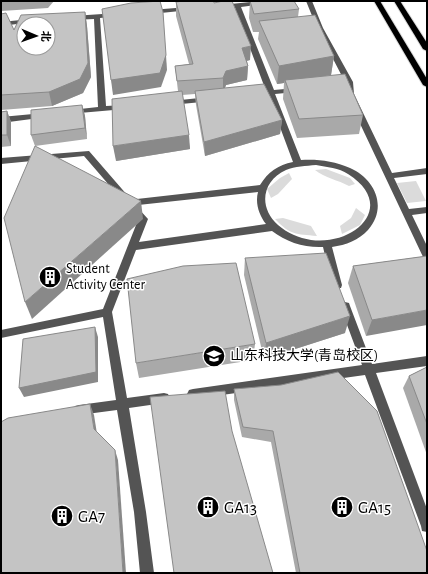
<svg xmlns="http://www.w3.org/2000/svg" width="428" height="574" font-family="'Alegreya Sans','Noto Sans SC',sans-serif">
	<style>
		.green { fill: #dbdbdb }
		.water { fill: #a2a2a2 }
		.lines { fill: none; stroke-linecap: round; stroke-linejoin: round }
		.major-casing { stroke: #dbdbdb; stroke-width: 2 }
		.minor { fill: #545454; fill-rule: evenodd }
		.major { fill: #000; fill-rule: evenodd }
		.wall { fill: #a9a9a9 }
		.shaded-wall { fill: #898989 }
		.building { fill: #c4c4c4; stroke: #898989; fill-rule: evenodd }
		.labels { text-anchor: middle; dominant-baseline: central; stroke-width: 3; stroke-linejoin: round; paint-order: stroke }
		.poi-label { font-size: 14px; fill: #000; stroke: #fff; text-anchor: start }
		.near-poi-label { font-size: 17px; fill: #000; stroke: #fff; text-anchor: start }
	</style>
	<rect width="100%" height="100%" fill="#fff"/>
	<g class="green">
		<path d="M326 169 350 178 355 184 349 186C338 180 325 178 315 170Z"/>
		<polygon points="289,173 292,179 278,194 271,198 267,189 280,178"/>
		<polygon points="416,181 426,201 407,203 397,183"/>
		<polygon points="356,208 365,215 360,225 342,234 340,226 351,218"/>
		<path d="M283 218 311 226 317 236C296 234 290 235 275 219Z"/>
	</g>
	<polygon class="water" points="1,1 54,1 48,8 1,11"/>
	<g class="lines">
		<g class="major-casing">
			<g id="major">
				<polygon points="374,1 380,1 427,79 427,87 423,85"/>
				<polygon points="394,1 400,1 427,43 427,51 423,49"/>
			</g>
		</g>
		<g class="minor">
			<path d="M262 1 264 2V4L241 7 274 90 296 88 300 90 296 92 275 94 301 160C318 159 334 161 350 168 375 179 388 207 368 230 359 240 346 245 332 247L342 285 341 288H333L332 285 323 247C305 248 286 242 272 231L136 250 112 312 127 398 164 393 168 394 170 398 168 402 164 403 129 408 146 512 154 573H140L134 512 117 410 79 415 75 414 73 410 75 406 79 405 116 400 103 317 1 338V330L103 309 138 220 130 210 132 208H138L148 219 139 242 266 224C259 215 255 203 258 192L129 206 126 205 125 203 126 201 122 200 84 156 1 164V158L89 151 128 196 129 198 128 200 260 185C268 172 278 165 293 162L268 95 254 96 250 94 254 92 266 91 235 8 220 9 217 7 220 5ZM316 165C327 167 339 168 348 174 397 205 356 246 311 240 299 238 287 233 278 225 258 207 262 181 286 170 295 166 306 166 316 165Z"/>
			<polygon points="306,1 312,1 323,28 353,82 354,94 392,173 427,168 427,174 394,178 409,209 427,207 427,213 412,215 427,246 427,260 424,259 346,94 345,82 317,28"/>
			<polygon points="188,7 191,9 190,10 151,14 148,12 151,10"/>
			<polygon points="117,13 119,14 119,16 100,18 106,106 125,105 129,107 125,109 68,114 68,110 71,110 98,107 94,19 73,20 70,18 73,16"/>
			<polygon points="31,19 34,21 33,22 1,26 1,22"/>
			<polygon points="209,97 213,99 212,101 171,105 167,103 171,101"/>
			<polygon points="44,113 48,115 47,117 1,123 1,117"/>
			<polygon points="345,302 349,303 350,306 372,364 427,356 427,366 376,373 427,509 427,532 422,531 421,526 365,375 193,399 189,398 187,394 189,390 193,389 362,365 340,306 341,303"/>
		</g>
		<use href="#major" class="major"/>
	</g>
	<g class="wall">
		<polygon points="250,1 299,9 298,17 334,56 331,75 318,77 363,115 359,134 297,138 283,99 284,83 277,84 258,39 259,32 253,32 249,18"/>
		<polygon points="176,2 214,3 250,60 247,61 248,66 247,80 226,85 225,88 282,120 280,134 205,156 196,105 195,94 182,95 190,149 116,161 178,91 175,66 189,64 176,16"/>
		<polygon points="85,12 87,26 91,77 83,93 52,106 1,110 1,14 14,30"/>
		<polygon points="82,105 85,116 87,139 35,146 31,135"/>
		<polygon points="7,111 11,122 11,146 1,147 1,112"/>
		<polygon points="427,256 366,336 348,283 353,266"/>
		<polygon points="245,258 345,333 264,359 244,275"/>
		<polygon points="255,344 253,360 139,378 136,363"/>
		<polygon points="427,367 427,455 403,388 409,376"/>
		<polygon points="234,389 427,573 296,573 271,442 242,437 234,400"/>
	</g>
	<g class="shaded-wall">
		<polygon points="85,12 87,26 91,77 83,93 52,106 49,92"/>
		<polygon points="251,46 250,60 241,62 242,48"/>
		<polygon points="166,55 167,70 161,87 113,95 111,80"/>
		<polygon points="334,56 331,75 285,83 285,80 284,83 277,84 279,66"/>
		<polygon points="248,66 247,80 226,85 223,93 223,78 226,71"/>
		<polygon points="82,105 85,116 87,139 85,128"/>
		<polygon points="7,111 11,122 11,146 7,135"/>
		<polygon points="282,120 280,134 205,156 204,142"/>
		<polygon points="189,135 190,149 116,161 113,146"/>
		<polygon points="141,201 143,219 32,319 25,302"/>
		<polygon points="427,310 427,325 366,336 372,320"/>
		<polygon points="350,316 345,333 264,359 266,343"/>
		<polygon points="95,327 98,337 98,382 24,397 19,388"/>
		<polygon points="90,404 94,415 98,440 94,429"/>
		<polygon points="115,450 118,460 126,573 123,573"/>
	</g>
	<g class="building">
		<polygon points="160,1 163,12 166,55 160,73 111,80 102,9 131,3"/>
		<polygon points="183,1 214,1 214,3 223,1 232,1 251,46 242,48 248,66 226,71 223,78 177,81 175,66 193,64 176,2"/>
		<polygon points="250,1 294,1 299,9 254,14"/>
		<path d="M85 12 88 63 80 79 49 92 1 95V14L6 13 14 30 21 15ZM24 24H48V48H24Z"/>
		<polygon points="315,15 334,56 279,66 259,21"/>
		<polygon points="345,74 363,115 299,119 285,80"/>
		<polygon points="264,84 282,120 204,142 195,91"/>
		<polygon points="182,91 189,135 113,146 112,99"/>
		<polygon points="82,105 85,128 31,135 31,110"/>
		<polygon points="7,111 7,135 1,135 1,112"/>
		<polygon points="35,146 141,201 25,302 4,218"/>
		<polygon points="326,253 350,316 266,343 245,258"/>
		<polygon points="427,256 427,310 372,320 353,266"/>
		<polygon points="236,263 255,344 136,363 127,279 183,266"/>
		<polygon points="95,327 96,372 19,388 23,339"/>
		<polygon points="427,367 427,424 409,376"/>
		<polygon points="338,372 377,411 427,551 427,573 300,573 273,431 243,427 234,389 281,385"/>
		<polygon points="225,391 232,431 273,573 174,573 150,397"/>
		<polygon points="90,404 94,429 115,450 123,573 1,573 1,422 8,418"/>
	</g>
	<defs>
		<g id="building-disc" transform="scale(1.15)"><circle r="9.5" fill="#000" stroke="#fff"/><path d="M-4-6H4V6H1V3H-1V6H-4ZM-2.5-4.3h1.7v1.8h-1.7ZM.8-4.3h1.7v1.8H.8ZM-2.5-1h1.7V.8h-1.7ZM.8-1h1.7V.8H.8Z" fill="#fff"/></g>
		<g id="university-disc" transform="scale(1.15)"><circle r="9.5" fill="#000" stroke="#fff"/><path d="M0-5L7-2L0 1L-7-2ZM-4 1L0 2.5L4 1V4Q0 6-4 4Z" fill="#fff"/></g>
	</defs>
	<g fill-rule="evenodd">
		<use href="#building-disc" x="50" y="277"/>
		<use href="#university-disc" x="214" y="356"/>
		<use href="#building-disc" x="208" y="507"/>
		<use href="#building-disc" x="342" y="507"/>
		<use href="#building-disc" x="62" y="516"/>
	</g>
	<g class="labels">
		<g class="poi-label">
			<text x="66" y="269">Student<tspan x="66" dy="16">Activity Center</tspan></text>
			<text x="230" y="356">山东科技大学(青岛校区)</text>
		</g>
		<g class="near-poi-label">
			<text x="224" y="507">GA13</text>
			<text x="358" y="507">GA15</text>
			<text x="78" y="516">GA7</text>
		</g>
	</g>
	<rect width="428" height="574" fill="none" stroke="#000000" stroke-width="4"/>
	<g transform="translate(36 36) rotate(92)"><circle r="19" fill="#ffffff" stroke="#999999"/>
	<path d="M0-3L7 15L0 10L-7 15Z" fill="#000000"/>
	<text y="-6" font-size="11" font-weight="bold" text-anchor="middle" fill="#000000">北</text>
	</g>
</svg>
